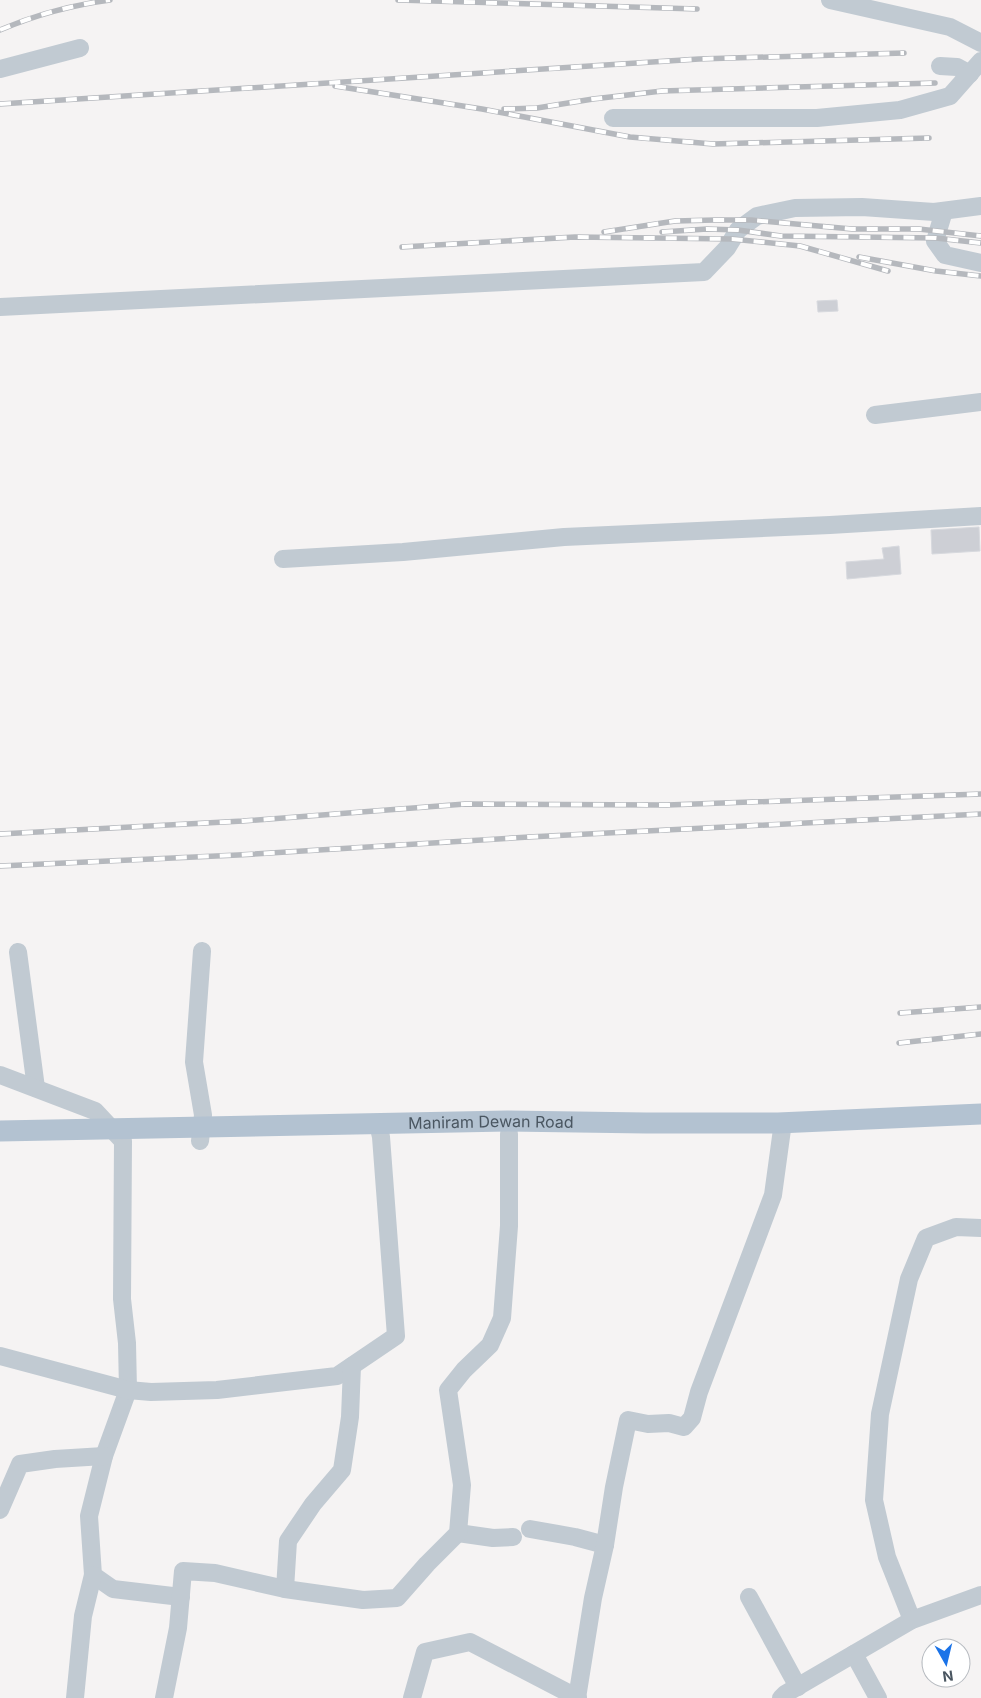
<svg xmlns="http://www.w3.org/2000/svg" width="981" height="1698" font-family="Inter,sans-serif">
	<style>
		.building { fill: #cdcfd5; stroke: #d7d9de }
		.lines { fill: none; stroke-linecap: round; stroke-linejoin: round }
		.minor { stroke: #c1cad2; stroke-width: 18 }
		.major { stroke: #b3c2d1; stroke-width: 21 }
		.rail-casing { stroke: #b5b8bd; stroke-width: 5.5 }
		.rail { stroke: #fff; stroke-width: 4; stroke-dasharray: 11; stroke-linecap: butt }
		.labels { text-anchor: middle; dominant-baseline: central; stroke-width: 5; stroke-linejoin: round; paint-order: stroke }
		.street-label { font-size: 16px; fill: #4a5661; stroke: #fff }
	</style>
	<rect width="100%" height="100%" fill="#f5f3f3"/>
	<g class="building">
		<polygon points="837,300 838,311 818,312 817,301"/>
		<polygon points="979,527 980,551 932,554 931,530"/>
		<polygon points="899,546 901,574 847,579 846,562 884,559 882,548"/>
	</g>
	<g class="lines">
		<g class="minor">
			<polyline points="830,0 950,27 981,43"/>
			<polyline points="940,66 957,67 970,74"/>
			<polyline points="0,69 80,48"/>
			<polyline points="613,118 817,118 900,110 950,96 981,61"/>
			<polyline points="944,211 935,241 945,255 981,263"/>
			<polyline points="0,307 704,272 727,248 738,230 757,216 795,208 862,207 934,212 981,206"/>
			<polyline points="875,415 981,402"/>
			<polyline points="283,559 403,552 564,537 830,525 981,516"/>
			<polyline points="18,952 36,1088"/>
			<polyline points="0,1075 95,1111 123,1141 122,1299 127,1343 128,1390 104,1456 89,1516 93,1575 113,1589 181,1597"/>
			<polyline points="200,1141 203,1115 194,1062 202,951"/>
			<polyline points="0,1356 128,1390 151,1392 217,1390 337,1376 396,1336 381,1137 378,1124"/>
			<polyline points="0,1510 20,1464 55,1459 104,1456"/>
			<polyline points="530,1529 575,1537 605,1545"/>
			<polyline points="458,1533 493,1538 513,1537"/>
			<polyline points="285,1589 288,1541 313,1504 342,1470 350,1417 352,1366"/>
			<polyline points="749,1597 798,1687"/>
			<polyline points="912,1620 887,1557 874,1500 880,1414 909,1279 926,1238 956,1227 981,1228"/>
			<polyline points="854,1654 878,1698"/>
			<polyline points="75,1698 83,1616 93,1575"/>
			<polyline points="164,1698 178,1628 183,1571 215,1573 285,1589 363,1600 397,1598 427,1564 458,1533 462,1485 448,1390 464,1370 490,1345 502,1318 509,1226 509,1134"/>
			<polyline points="412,1698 425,1652 470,1642 578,1698"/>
			<polyline points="577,1698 593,1598 605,1545 614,1487 628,1420 648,1424 669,1423 684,1427 692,1418 699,1392 773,1195 783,1122"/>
			<polyline points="781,1698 785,1694 912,1620 981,1595"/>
		</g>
		<path class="major" id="s1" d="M0 1131 507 1121 646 1123H778L981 1114"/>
		<g class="rail-casing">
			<g id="rail">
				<polyline points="398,0 697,9"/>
				<path d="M0 30C35 15 72 5 110 0"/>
				<polyline points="335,86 482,109 630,137 713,144 929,138"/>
				<polyline points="0,104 699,59 904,53"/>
				<polyline points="504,109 537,108 593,99 662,91 935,83"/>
				<polyline points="604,232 675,221 715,220 751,220 852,229 919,229 981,236"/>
				<polyline points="662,232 707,229 738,230 781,236 936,238 981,243"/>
				<polyline points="402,247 575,237 732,239 800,246 888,271"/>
				<polyline points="859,257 936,271 981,276"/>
				<polyline points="0,834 243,821 465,804 667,805 981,794"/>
				<polyline points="0,866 238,855 529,837 981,814"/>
				<polyline points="900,1013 981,1007"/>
				<polyline points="899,1043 981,1034"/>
			</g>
		</g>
		<use href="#rail" class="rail"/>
	</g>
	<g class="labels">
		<g class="street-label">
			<text stroke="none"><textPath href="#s1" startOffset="491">Maniram Dewan Road</textPath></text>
		</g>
	</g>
	<g transform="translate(946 1663) rotate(172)"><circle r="24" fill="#ffffff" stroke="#b7bbc0"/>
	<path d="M0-4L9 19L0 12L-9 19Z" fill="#1a73e8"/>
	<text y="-8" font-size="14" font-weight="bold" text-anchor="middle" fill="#4a5661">N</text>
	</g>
</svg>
